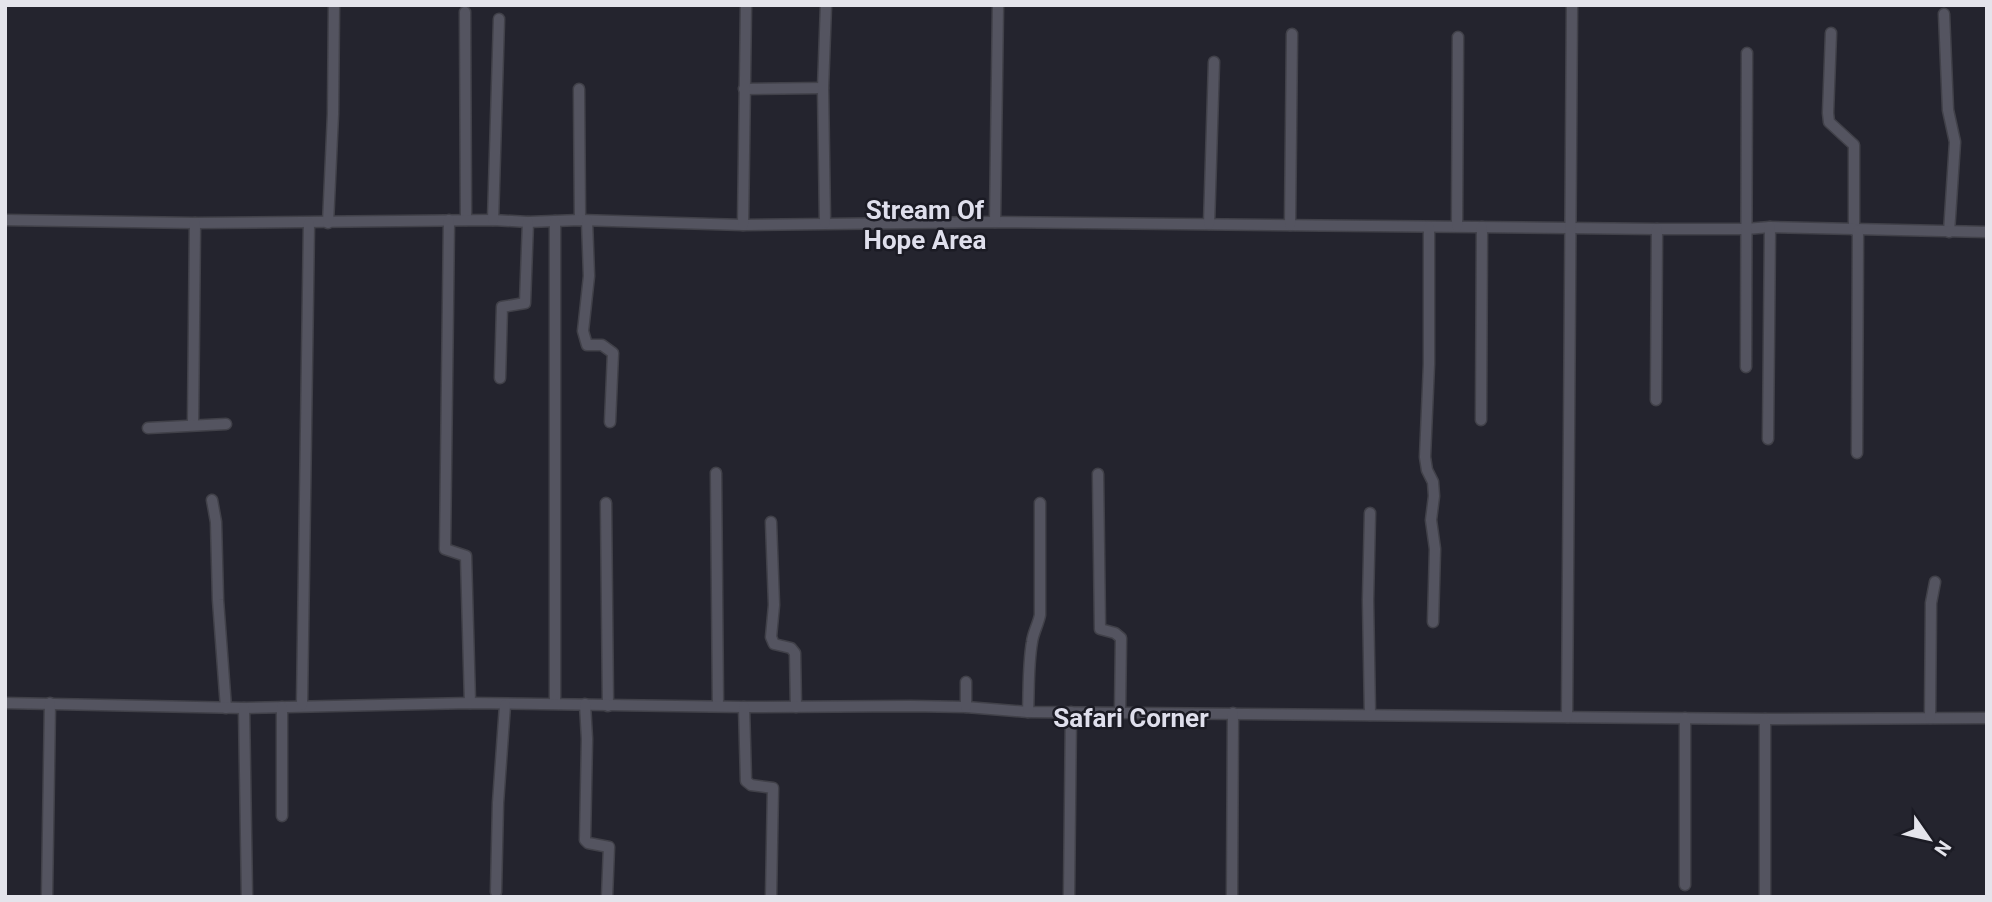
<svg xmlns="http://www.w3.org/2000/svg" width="1992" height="902" font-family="Roboto,sans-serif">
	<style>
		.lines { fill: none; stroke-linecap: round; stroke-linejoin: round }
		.minor-casing { stroke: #414149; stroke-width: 13 }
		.minor { stroke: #545460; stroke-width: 10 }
		.labels { text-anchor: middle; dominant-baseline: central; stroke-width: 5; stroke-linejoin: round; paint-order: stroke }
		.quarter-label { font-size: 26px; font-weight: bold; fill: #dfdfec; stroke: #1b1b24 }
	</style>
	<rect width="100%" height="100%" fill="#24242e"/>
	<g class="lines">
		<g class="minor-casing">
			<g id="minor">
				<polyline points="465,12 466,220"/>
				<polyline points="1944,14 1948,110 1955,142 1949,232"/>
				<polyline points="1831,33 1828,113 1829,122 1854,145 1854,230"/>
				<polyline points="579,89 580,220"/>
				<polyline points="744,89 823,88"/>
				<polyline points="5,220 195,223 493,220 528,222 580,220 743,225 995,222 1657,229 1746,229 1770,227 1987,232"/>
				<polyline points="449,220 445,549 466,556 470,703"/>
				<polyline points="493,220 499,19"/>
				<polyline points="555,221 555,703"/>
				<polyline points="587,221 589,276 583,331 587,345 602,345 613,353 610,422"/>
				<polyline points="995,222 998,5"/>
				<polyline points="328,223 333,114 334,5"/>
				<polyline points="825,223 823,88 826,5"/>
				<polyline points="1209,224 1214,62"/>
				<polyline points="743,225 746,5"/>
				<polyline points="1290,225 1292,34"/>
				<polyline points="1457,226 1458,37"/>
				<polyline points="1429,227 1429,364 1425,457 1427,470 1433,482 1434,496 1431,520 1435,549 1433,622"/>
				<polyline points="1746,367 1747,53"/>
				<polyline points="500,378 502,307 525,303 528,222"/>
				<polyline points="1656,400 1657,229"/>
				<polyline points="1481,420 1482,227"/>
				<polyline points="193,425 195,223"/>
				<polyline points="148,428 226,424"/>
				<polyline points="1768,439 1770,227"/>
				<polyline points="1857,453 1858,230"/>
				<polyline points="716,473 718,706"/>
				<polyline points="1098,474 1100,629 1115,633 1121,638 1120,713"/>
				<polyline points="212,500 216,522 218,600 226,708"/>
				<polyline points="606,503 608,706"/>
				<polyline points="1370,513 1368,600 1370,715"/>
				<polyline points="771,522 774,605 771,637 774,644 791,648 795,653 796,707"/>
				<polyline points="5,703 244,708 470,703 744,707 911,706 966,707 1028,712 1765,719 1987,718"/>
				<polyline points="585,704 587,739 585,840 588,843 609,847 607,897"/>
				<polyline points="302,705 309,223"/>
				<polyline points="744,707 746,781 751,785 773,788 771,897"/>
				<polyline points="966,707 966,682"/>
				<polyline points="244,708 247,897"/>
				<path d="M1028 712C1029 689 1028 665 1032 642 1033 633 1038 625 1040 615V503"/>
				<polyline points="1567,717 1572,5"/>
				<polyline points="1930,718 1931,603 1935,582"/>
				<polyline points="1765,719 1765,897"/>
				<polyline points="282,816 282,707"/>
				<polyline points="1685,885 1685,718"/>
				<polyline points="496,892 498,803 505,705"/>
				<polyline points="47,897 50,703"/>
				<polyline points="1069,897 1071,712"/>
				<polyline points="1232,897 1233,713"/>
			</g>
		</g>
		<use href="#minor" class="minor"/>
	</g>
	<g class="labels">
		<g class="quarter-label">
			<text x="925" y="210">Stream Of<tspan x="925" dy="30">Hope Area</tspan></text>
			<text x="1131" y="718">Safari Corner</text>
		</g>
	</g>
	<rect width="1992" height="902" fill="none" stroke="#e4e4eb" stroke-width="14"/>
	<g transform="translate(1929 839) rotate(124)" stroke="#1b1b24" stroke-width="5" paint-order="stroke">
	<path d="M0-5L12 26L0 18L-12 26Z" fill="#e4e4eb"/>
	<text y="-10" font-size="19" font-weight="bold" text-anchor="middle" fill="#e4e4eb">N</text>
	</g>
</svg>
